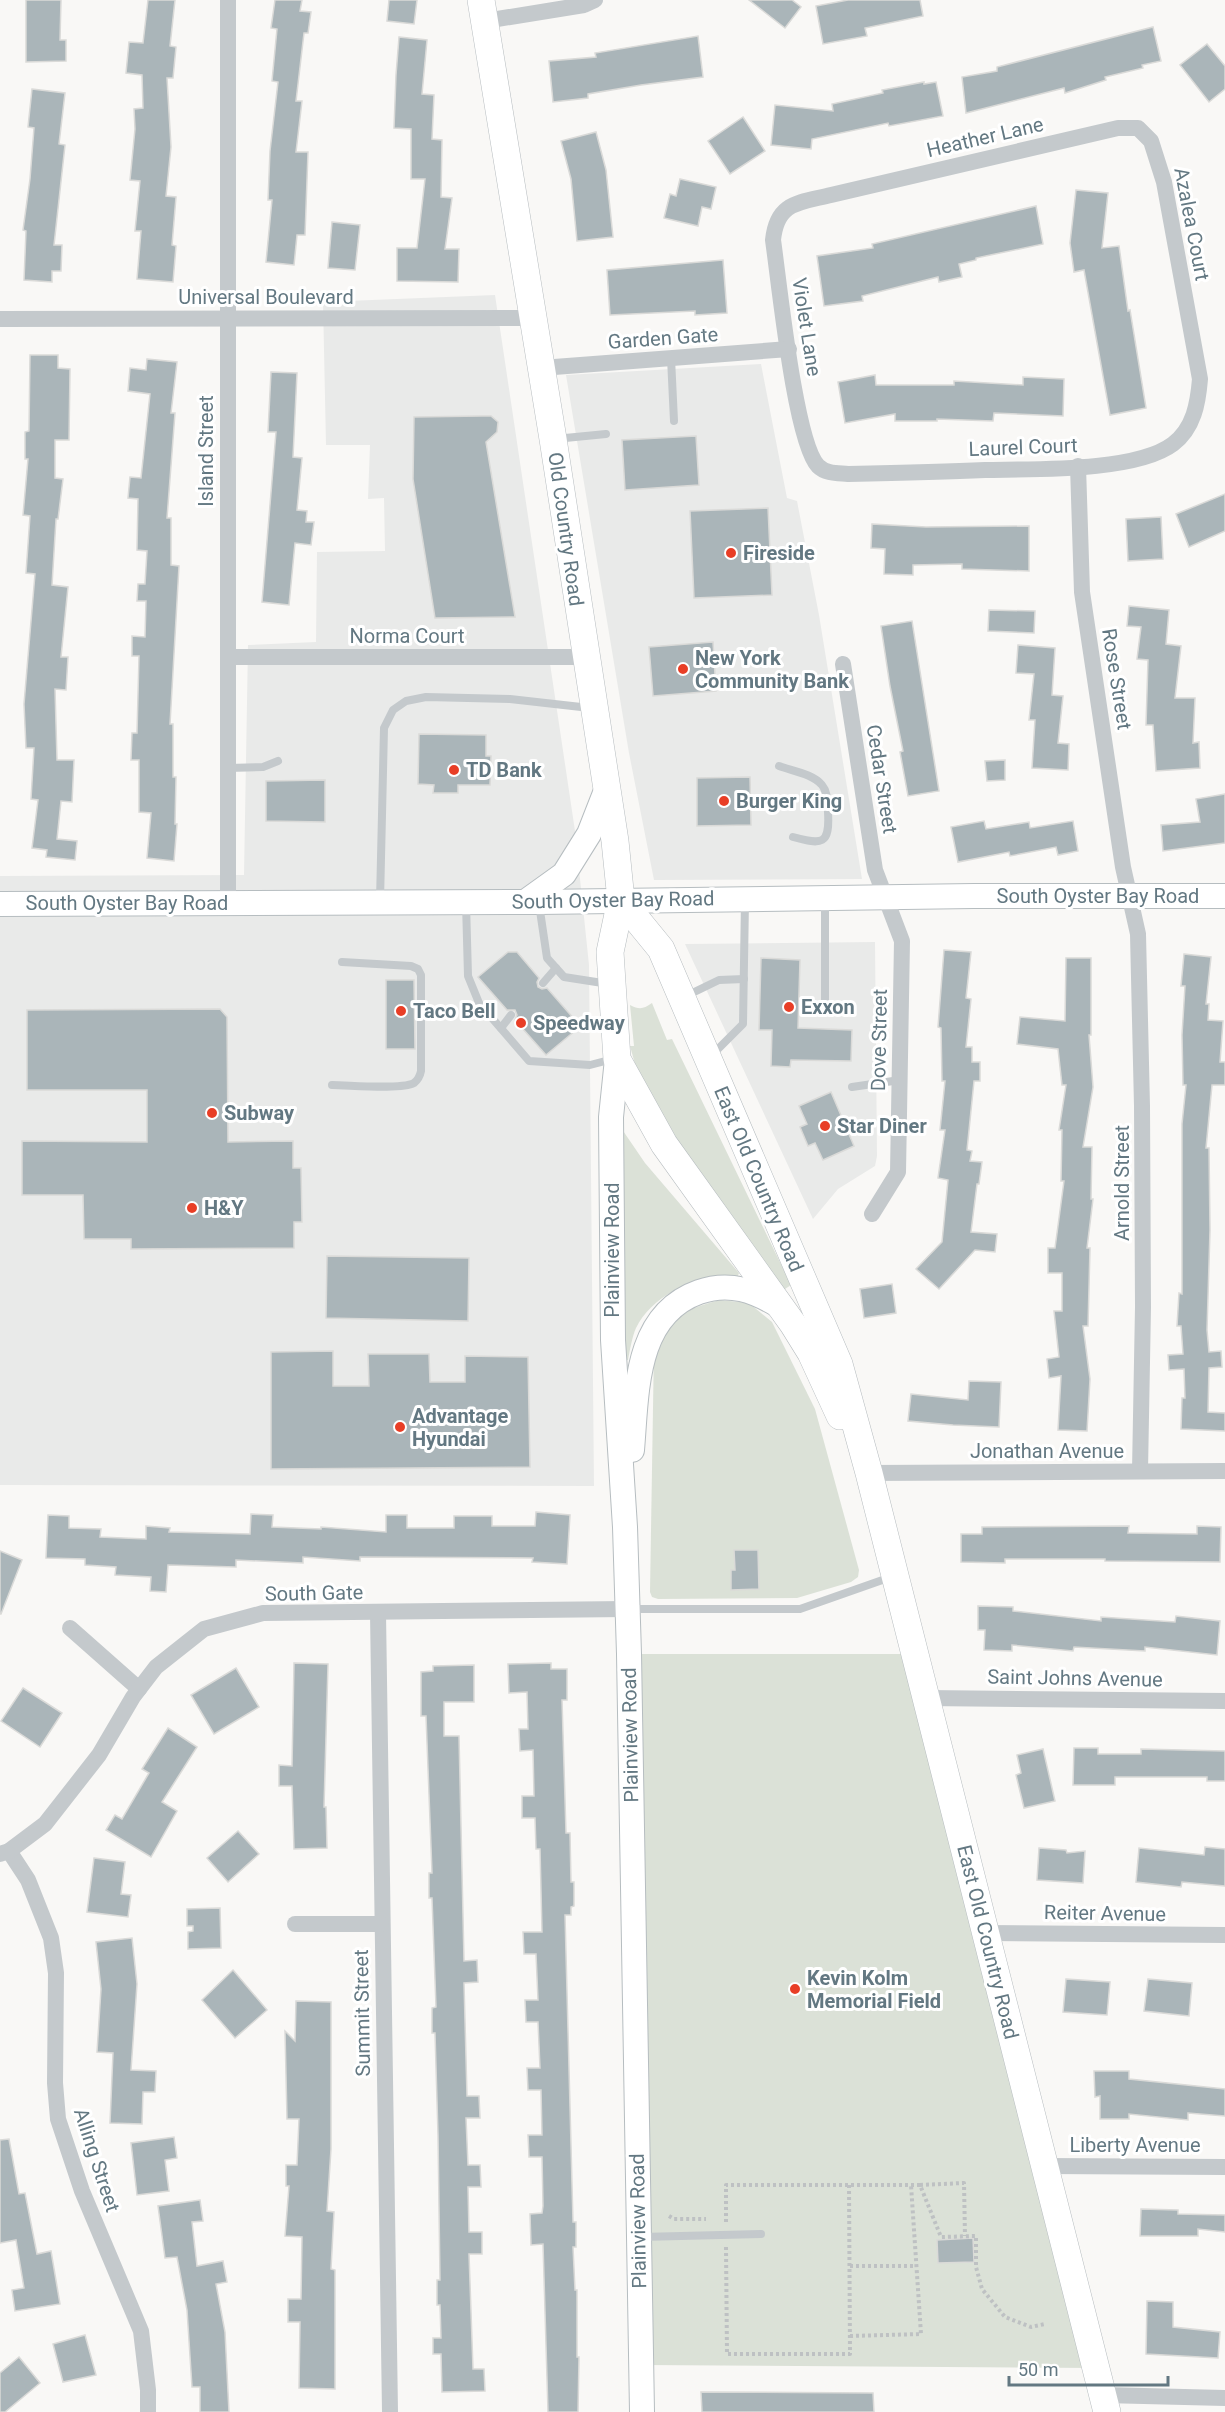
<svg xmlns="http://www.w3.org/2000/svg" width="1225" height="2412" font-family="Roboto,sans-serif">
	<style>
		.built { fill: #e9eae9 }
		.green { fill: #dbe1d7 }
		.building { fill: #aab5b9; stroke: #dadad8; stroke-width: 1.5 }
		.lines { fill: none; stroke-linecap: round; stroke-linejoin: round }
		.secondary-casing { stroke: #b6bdc0; stroke-width: 26 }
		.primary-casing { stroke: #b7bdc0; stroke-width: 28 }
		.path { stroke: #bec1c3; stroke-width: 4; stroke-dasharray: 3 3; stroke-linecap: butt }
		.lane { stroke: #c4c9cc; stroke-width: 8 }
		.street { stroke: #c4c9cc; stroke-width: 16 }
		.secondary { stroke: #fff; stroke-width: 24 }
		.primary { stroke: #fff; stroke-width: 27 }
		.poi-dot { fill: #e83e26; stroke: #fff; stroke-width: 2 }
		.labels { text-anchor: middle; dominant-baseline: central; stroke-width: 6; stroke-linejoin: round; paint-order: stroke }
		.street-label { font-size: 20px; fill: #637882; stroke: #fff }
		.poi-label { font-size: 20px; font-weight: bold; fill: #637882; stroke: #fff; text-anchor: start }
	</style>
	<rect width="100%" height="100%" fill="#f9f8f6"/>
	<g class="built">
		<polygon points="495,295 575,831 589,965 594,1486 0,1485 0,876 244,875 248,645 316,642 317,552 385,551 384,498 368,499 370,445 326,445 323,302"/>
		<polygon points="761,364 787,498 797,501 819,615 862,879 654,880 629,753 566,375"/>
		<polygon points="875,942 877,1156 875,1166 838,1189 813,1219 685,944"/>
	</g>
	<g class="green">
		<path d="M652 1003 667 1040 672 1039 791 1285 782 1291 682 1161 640 1082 630 1046H634L630 1005C640 1010 643 1009 652 1003Z"/>
		<path d="M617 1122 645 1163 739 1273 737 1278C700 1272 653 1294 636 1328 632 1337 630 1350 628 1360L621 1361Z"/>
		<path d="M720 1300 749 1303 772 1322 815 1409 859 1570 858 1577 851 1582 797 1598 658 1599 652 1597 650 1592 654 1347C675 1314 683 1310 720 1300Z"/>
		<polygon points="629,1654 914,1654 1096,2368 641,2365"/>
	</g>
	<g class="building">
		<polygon points="26,0 61,0 60,40 66,40 66,61 26,62"/>
		<polygon points="148,0 175,0 170,46 176,47 173,78 167,78 171,147 166,196 176,197 172,245 176,246 173,282 137,279 141,231 135,231 140,181 130,180 135,129 134,109 143,108 142,75 126,73 129,42 143,43"/>
		<polygon points="275,0 302,0 300,11 311,12 308,33 304,33 296,101 302,101 296,152 308,152 305,235 297,235 294,265 266,262 272,200 268,200 270,151 278,82 272,81 277,29 271,28"/>
		<polygon points="389,0 417,0 414,24 387,21"/>
		<polygon points="749,0 792,0 801,7 785,28"/>
		<polygon points="848,0 920,0 923,16 865,28 867,36 823,44 816,6"/>
		<polygon points="1153,27 1161,61 1142,65 1143,68 1105,77 1106,80 1065,93 1064,88 966,113 962,77 997,71 997,67"/>
		<polygon points="698,36 703,77 641,85 588,94 588,98 553,102 549,61 596,57 595,53"/>
		<polygon points="399,37 427,40 422,94 434,95 432,139 442,140 441,197 452,198 445,249 459,249 458,282 397,281 397,248 417,248 425,179 411,179 411,129 394,128 396,75"/>
		<polygon points="1207,44 1225,66 1225,89 1209,102 1180,65"/>
		<polygon points="924,82 924,84 936,82 943,116 889,126 888,123 812,139 811,149 771,145 775,105 833,111 832,104 883,93 882,90"/>
		<polygon points="32,89 65,93 59,144 65,145 54,245 62,245 61,271 52,271 52,282 24,280 26,231 23,230 30,179 34,128 28,127"/>
		<polygon points="743,117 765,151 730,174 708,141"/>
		<polygon points="596,132 606,170 613,237 577,241 571,179 561,141"/>
		<polygon points="680,179 716,187 711,209 702,207 698,226 664,218 670,194 676,196"/>
		<polygon points="1076,190 1108,193 1102,248 1119,246 1128,311 1130,310 1146,408 1110,415 1084,270 1074,272 1070,243"/>
		<polygon points="1036,206 1043,244 976,258 976,260 959,264 962,277 939,282 938,277 862,296 863,301 824,306 817,256 873,248 872,244"/>
		<polygon points="332,222 360,225 355,270 328,268"/>
		<polygon points="723,260 727,313 695,315 695,311 610,315 607,270"/>
		<polygon points="30,355 58,355 58,368 70,369 69,440 55,440 55,478 63,479 58,519 56,519 52,585 68,587 61,657 68,657 66,690 55,689 57,760 74,760 72,802 61,801 57,839 77,841 75,860 46,857 47,850 32,848 38,800 31,799 34,748 26,748 24,704 35,574 26,573 30,516 23,515 28,459 25,459 25,432 29,431"/>
		<polygon points="147,359 177,362 171,413 175,413 167,518 171,518 171,565 179,566 170,724 173,724 173,777 176,777 175,824 177,824 174,861 147,858 151,813 139,812 139,760 131,760 132,733 137,733 139,656 132,656 132,636 145,637 146,601 137,601 138,584 145,584 147,551 137,550 138,499 128,498 130,477 141,478 150,394 128,391 130,368 146,370"/>
		<polygon points="271,372 297,373 293,457 302,458 297,510 307,511 306,522 314,522 311,545 295,543 289,605 262,602 276,432 268,432"/>
		<polygon points="875,375 876,385 954,385 954,381 1023,385 1023,377 1064,379 1063,416 994,413 993,421 937,419 937,421 895,421 895,414 845,423 838,382"/>
		<polygon points="482,416 491,416 498,422 497,432 486,442 515,617 435,618 413,479 414,417"/>
		<polygon points="696,436 699,485 625,490 622,440"/>
		<polygon points="1225,494 1225,531 1189,547 1176,514"/>
		<polygon points="768,508 772,595 694,598 690,511"/>
		<polygon points="1161,517 1163,559 1128,561 1126,519"/>
		<polygon points="872,524 926,527 1029,526 1029,571 962,569 962,564 913,565 913,575 884,574 885,549 871,548"/>
		<polygon points="1129,606 1169,610 1166,644 1181,646 1175,698 1195,698 1193,743 1199,742 1200,768 1156,771 1153,725 1146,725 1148,660 1137,659 1141,627 1127,626"/>
		<polygon points="989,610 1035,611 1034,633 988,631"/>
		<polygon points="912,621 939,791 908,796 900,752 903,751 890,686 881,626"/>
		<polygon points="713,642 716,691 653,696 649,647"/>
		<polygon points="1018,645 1055,648 1052,695 1063,696 1058,743 1069,744 1068,770 1032,768 1035,720 1029,720 1034,674 1016,673"/>
		<polygon points="419,734 486,735 486,756 491,756 490,785 458,785 458,793 433,793 434,785 418,784"/>
		<polygon points="1005,760 1005,780 987,781 985,761"/>
		<polygon points="750,777 751,825 697,826 697,778"/>
		<polygon points="325,780 325,822 266,821 266,781"/>
		<polygon points="1225,794 1225,843 1163,851 1161,825 1200,822 1196,799"/>
		<polygon points="984,821 986,829 1029,822 1030,828 1073,821 1078,851 1058,855 1056,847 1010,856 1009,852 958,862 951,827"/>
		<polygon points="944,950 971,952 966,998 971,999 966,1047 972,1047 972,1062 980,1062 980,1081 974,1081 967,1150 972,1151 970,1161 982,1162 979,1184 977,1184 971,1232 997,1234 995,1252 975,1250 939,1289 916,1269 942,1242 948,1180 938,1178 945,1130 940,1130 945,1081 942,1081 941,1028 938,1027"/>
		<polygon points="508,952 517,952 539,978 537,982 538,987 542,989 547,988 575,1020 576,1030 546,1055 515,1020 517,1015 515,1010 507,1010 478,977"/>
		<polygon points="1184,954 1211,957 1206,1004 1209,1004 1208,1020 1223,1021 1220,1062 1225,1062 1225,1085 1212,1085 1206,1148 1209,1148 1210,1230 1207,1330 1209,1352 1221,1351 1222,1367 1209,1368 1208,1412 1225,1413 1225,1431 1181,1429 1182,1398 1185,1398 1184,1369 1169,1370 1168,1355 1183,1354 1181,1326 1177,1326 1179,1293 1182,1294 1182,1124 1186,1085 1183,1085 1182,1035 1185,986 1181,986"/>
		<polygon points="761,958 800,960 798,1028 852,1030 851,1061 791,1060 790,1067 771,1066 772,1030 759,1030"/>
		<polygon points="1066,958 1091,958 1091,1035 1089,1035 1093,1087 1083,1147 1092,1147 1091,1199 1093,1199 1087,1248 1090,1248 1088,1326 1083,1326 1090,1379 1087,1431 1058,1430 1061,1376 1049,1378 1047,1359 1059,1357 1054,1311 1062,1311 1062,1273 1048,1273 1048,1248 1055,1248 1064,1181 1061,1181 1062,1130 1059,1130 1066,1085 1062,1085 1058,1049 1017,1044 1020,1017 1065,1021"/>
		<polygon points="386,980 414,980 415,1049 386,1049"/>
		<polygon points="220,1009 227,1017 228,1142 293,1141 293,1168 301,1168 302,1222 294,1222 294,1248 131,1249 131,1239 84,1239 83,1195 22,1195 22,1141 147,1142 147,1090 27,1090 27,1010"/>
		<polygon points="831,1092 854,1146 823,1160 815,1143 808,1146 800,1127 807,1124 799,1106"/>
		<polygon points="327,1256 469,1258 468,1321 326,1318"/>
		<polygon points="892,1284 896,1313 864,1318 860,1289"/>
		<polygon points="333,1351 333,1386 369,1386 368,1354 429,1354 430,1382 465,1382 465,1356 528,1357 530,1467 271,1469 271,1352"/>
		<polygon points="969,1381 1001,1382 999,1427 953,1425 908,1421 911,1394 968,1400"/>
		<polygon points="536,1512 570,1515 567,1564 532,1562 533,1558 360,1557 360,1561 303,1557 303,1563 236,1560 236,1567 168,1565 166,1592 150,1591 151,1577 115,1575 116,1567 85,1565 85,1559 46,1558 48,1515 69,1516 69,1528 101,1529 100,1537 146,1539 146,1526 170,1528 169,1532 250,1534 251,1514 273,1515 272,1527 321,1529 321,1527 386,1532 386,1515 407,1515 407,1528 454,1528 454,1516 492,1516 492,1526 535,1526"/>
		<polygon points="1129,1526 1128,1533 1197,1534 1197,1526 1221,1527 1220,1562 1105,1561 1105,1559 1005,1559 1005,1563 961,1562 961,1534 982,1534 982,1527"/>
		<polygon points="734,1550 758,1550 759,1589 731,1590 731,1570 735,1570"/>
		<polygon points="0,1551 22,1560 1,1614 0,1614"/>
		<polygon points="978,1606 1013,1607 1013,1611 1101,1621 1101,1617 1175,1622 1176,1616 1220,1621 1217,1655 1145,1647 1145,1651 1074,1647 1073,1651 1012,1645 1012,1651 984,1650 985,1630 978,1630"/>
		<polygon points="294,1663 328,1664 324,1807 326,1807 327,1848 294,1849 292,1786 279,1786 279,1765 292,1766"/>
		<polygon points="551,1663 551,1669 567,1669 567,1700 562,1700 566,1833 570,1833 571,1882 574,1882 574,1906 571,1907 571,1915 565,1915 573,2222 576,2222 576,2247 573,2247 575,2290 577,2290 577,2357 579,2357 578,2412 548,2412 543,2244 531,2245 530,2214 542,2213 543,2206 542,2157 529,2157 528,2135 542,2135 541,2090 528,2090 527,2068 540,2068 538,2022 526,2022 525,2000 538,2000 536,1954 524,1954 523,1932 542,1932 540,1849 536,1849 535,1818 522,1818 522,1796 534,1796 533,1750 520,1751 519,1729 528,1729 527,1692 509,1693 508,1664"/>
		<polygon points="474,1665 474,1702 444,1702 444,1736 459,1736 464,1961 477,1960 478,1982 464,1983 467,2096 479,2096 480,2118 466,2118 468,2165 480,2165 481,2187 468,2187 469,2232 482,2232 482,2254 469,2254 473,2369 484,2369 485,2391 442,2392 441,2354 433,2354 433,2338 441,2338 440,2305 437,2305 437,2280 440,2280 438,2135 435,2033 432,2033 432,2008 436,2007 432,1898 429,1898 429,1873 432,1873 426,1716 421,1716 421,1672 433,1671 433,1666"/>
		<polygon points="236,1668 259,1707 214,1734 191,1695"/>
		<polygon points="23,1688 62,1713 40,1747 1,1721"/>
		<polygon points="168,1728 197,1747 162,1802 177,1811 151,1857 106,1830 115,1815 122,1819 149,1773 142,1769"/>
		<polygon points="1074,1748 1098,1748 1098,1754 1141,1754 1141,1749 1225,1751 1225,1781 1207,1781 1207,1777 1115,1777 1115,1785 1073,1785"/>
		<polygon points="1043,1749 1055,1801 1024,1808 1016,1775 1021,1773 1017,1755"/>
		<polygon points="238,1831 259,1854 228,1882 207,1858"/>
		<polygon points="1205,1847 1225,1849 1225,1886 1182,1882 1181,1887 1136,1882 1139,1848 1204,1855"/>
		<polygon points="1039,1848 1066,1850 1067,1853 1085,1851 1083,1883 1037,1880"/>
		<polygon points="94,1858 125,1862 121,1894 131,1895 128,1917 87,1912"/>
		<polygon points="220,1908 221,1948 188,1949 188,1932 193,1931 193,1926 187,1926 187,1909"/>
		<polygon points="132,1938 137,1984 131,2070 156,2071 155,2092 143,2092 142,2124 110,2123 113,2053 97,2052 101,1989 96,1942"/>
		<polygon points="233,1970 267,2010 235,2038 202,2000"/>
		<polygon points="1066,1979 1110,1982 1107,2015 1063,2012"/>
		<polygon points="1148,1979 1192,1983 1189,2016 1144,2011"/>
		<polygon points="296,2001 331,2002 331,2149 327,2211 334,2212 331,2269 335,2270 335,2389 299,2388 300,2322 288,2322 288,2299 301,2299 302,2237 285,2236 289,2186 286,2186 286,2165 297,2165 299,2119 287,2119 285,2031 295,2041"/>
		<polygon points="1094,2071 1129,2071 1129,2079 1225,2089 1225,2116 1188,2113 1188,2120 1129,2114 1129,2119 1100,2119 1100,2096 1095,2097"/>
		<polygon points="174,2137 177,2158 165,2160 169,2191 137,2195 131,2143"/>
		<polygon points="9,2139 19,2194 25,2193 37,2254 51,2251 60,2304 15,2311 12,2290 24,2288 16,2240 0,2243 0,2140"/>
		<polygon points="200,2200 203,2221 192,2222 197,2266 223,2261 227,2282 216,2284 225,2332 229,2412 200,2412 200,2387 192,2387 187,2310 177,2257 165,2258 158,2206"/>
		<polygon points="1141,2209 1178,2210 1178,2214 1225,2215 1225,2232 1198,2229 1198,2236 1140,2236"/>
		<polygon points="973,2238 974,2262 938,2263 937,2240"/>
		<polygon points="1147,2301 1173,2302 1173,2327 1220,2332 1218,2358 1146,2354"/>
		<polygon points="85,2335 96,2375 63,2382 53,2344"/>
		<polygon points="19,2357 40,2383 5,2412 0,2412 0,2373"/>
		<polygon points="701,2392 873,2393 874,2412 702,2412"/>
	</g>
	<g class="lines">
		<g class="secondary-casing">
			<g id="secondary">
				<polyline points="525,902 564,874 589,834 607,788"/>
				<polyline points="0,904 539,902 974,896 1225,896"/>
				<polyline points="617,1059 611,1117 613,1340 625,1527 629,1654 642,2412"/>
				<path d="M632 1450C637 1393 634 1315 699 1292 730 1281 755 1291 781 1307"/>
			</g>
		</g>
		<g class="primary-casing">
			<g id="primary">
				<polyline points="481,0 553,439 615,841 621,900 610,952 617,1059 664,1144 793,1324 811,1353 840,1416"/>
				<polyline points="621,900 661,949 839,1364 869,1473 1107,2412"/>
			</g>
		</g>
		<g class="path">
			<polyline points="920,2185 964,2183 965,2236"/>
			<polyline points="669,2216 674,2219 706,2219"/>
			<polyline points="726,2222 726,2185 920,2185 941,2237 976,2236 976,2267 982,2289 1005,2317 1031,2327 1045,2324"/>
			<polyline points="726,2247 727,2354 850,2354 849,2185"/>
			<polyline points="850,2266 916,2266"/>
			<polyline points="850,2336 921,2334 911,2185"/>
		</g>
		<g class="lane">
			<polyline points="671,358 674,421"/>
			<polyline points="555,439 606,434"/>
			<path d="M779 766C793 771 813 774 822 785 828 792 827 803 828 812 830 845 822 845 793 837"/>
			<polyline points="228,768 263,767 278,761"/>
			<polyline points="380,901 384,728 393,710 406,701 426,697 510,699 590,708"/>
			<polyline points="466,903 468,976 479,1003 529,1061 590,1065 613,1059"/>
			<polyline points="539,904 547,958 564,977 609,984"/>
			<polyline points="543,983 556,968"/>
			<polyline points="686,996 719,980 744,979"/>
			<polyline points="825,1010 825,900"/>
			<polyline points="501,1028 511,1015"/>
			<polyline points="712,1055 743,1024 745,901"/>
			<path d="M332 1085C349 1085 401 1090 414 1083 418 1080 420 1076 421 1071V975L418 969 411 966 342 962"/>
			<polyline points="852,1087 900,1080"/>
			<polyline points="630,1609 800,1609 891,1577"/>
			<polyline points="641,2237 761,2234"/>
		</g>
		<g class="street">
			<polyline points="485,21 584,5 595,0"/>
			<path d="M1118 128H1138L1151 141 1164 182 1200 379C1198 403 1194 428 1173 444 1136 472 1033 469 985 470 940 472 894 473 848 474 838 473 826 474 818 466 795 442 779 281 773 240 777 202 798 203 831 195Z"/>
			<polyline points="0,319 533,318"/>
			<polyline points="541,368 789,349"/>
			<polyline points="1078,466 1082,592 1123,867 1138,934 1142,1106 1143,1307 1140,1471"/>
			<polyline points="228,657 585,657"/>
			<polyline points="843,664 875,870 902,941 898,1172 872,1214"/>
			<polyline points="228,902 228,0"/>
			<polyline points="869,1473 1225,1471"/>
			<polyline points="378,1613 390,2412"/>
			<polyline points="70,1628 139,1689"/>
			<polyline points="925,1698 1225,1701"/>
			<polyline points="9,1851 28,1880 51,1938 56,1973 55,2083 58,2119 82,2191 141,2331 148,2390 148,2412"/>
			<polyline points="0,1854 9,1851 45,1824 99,1755 133,1697 156,1667 204,1629 263,1613 627,1609"/>
			<polyline points="295,1924 381,1924"/>
			<polyline points="985,1933 1225,1935"/>
			<polyline points="1045,2166 1225,2167"/>
			<polyline points="1103,2395 1225,2398"/>
		</g>
		<use href="#secondary" class="secondary"/>
		<use href="#primary" class="primary"/>
	</g>
	<g class="poi-dot">
		<circle cx="731" cy="553" r="6"/>
		<circle cx="683" cy="669" r="6"/>
		<circle cx="454" cy="770" r="6"/>
		<circle cx="724" cy="801" r="6"/>
		<circle cx="789" cy="1007" r="6"/>
		<circle cx="401" cy="1011" r="6"/>
		<circle cx="521" cy="1023" r="6"/>
		<circle cx="212" cy="1113" r="6"/>
		<circle cx="825" cy="1126" r="6"/>
		<circle cx="192" cy="1208" r="6"/>
		<circle cx="400" cy="1427" r="6"/>
		<circle cx="795" cy="1989" r="6"/>
	</g>
	<g class="labels">
		<g class="street-label">
			<text transform="translate(985 137) rotate(-13)">Heather Lane</text>
			<text transform="translate(1192 224) rotate(79)">Azalea Court</text>
			<text x="266" y="297">Universal Boulevard</text>
			<text transform="translate(807 327) rotate(81)">Violet Lane</text>
			<text transform="translate(663 338) rotate(-4)">Garden Gate</text>
			<text transform="translate(1023 447) rotate(-2)">Laurel Court</text>
			<text transform="translate(206 451) rotate(-90)">Island Street</text>
			<text transform="translate(566 529) rotate(82)">Old Country Road</text>
			<text x="407" y="636">Norma Court</text>
			<text transform="translate(1117 679) rotate(81)">Rose Street</text>
			<text transform="translate(882 779) rotate(81)">Cedar Street</text>
			<text x="1098" y="896">South Oyster Bay Road</text>
			<text transform="translate(613 900) rotate(-1)">South Oyster Bay Road</text>
			<text x="127" y="903">South Oyster Bay Road</text>
			<text transform="translate(879 1040) rotate(-89)">Dove Street</text>
			<text transform="translate(759 1179) rotate(67)">East Old Country Road</text>
			<text transform="translate(1122 1183) rotate(-90)">Arnold Street</text>
			<text transform="translate(612 1250) rotate(-90)">Plainview Road</text>
			<text x="1047" y="1451">Jonathan Avenue</text>
			<text transform="translate(314 1593) rotate(-1)">South Gate</text>
			<text transform="translate(1075 1678) rotate(1)">Saint Johns Avenue</text>
			<text transform="translate(630 1735) rotate(-91)">Plainview Road</text>
			<text transform="translate(1105 1913) rotate(1)">Reiter Avenue</text>
			<text transform="translate(988 1942) rotate(76)">East Old Country Road</text>
			<text transform="translate(362 2013) rotate(-91)">Summit Street</text>
			<text x="1135" y="2145">Liberty Avenue</text>
			<text transform="translate(97 2160) rotate(72)">Alling Street</text>
			<text transform="translate(638 2221) rotate(-91)">Plainview Road</text>
		</g>
		<g class="poi-label">
			<text x="743" y="553">Fireside</text>
			<text x="695" y="658">New York<tspan x="695" dy="23">Community Bank</tspan></text>
			<text x="466" y="770">TD Bank</text>
			<text x="736" y="801">Burger King</text>
			<text x="801" y="1007">Exxon</text>
			<text x="413" y="1011">Taco Bell</text>
			<text x="533" y="1023">Speedway</text>
			<text x="224" y="1113">Subway</text>
			<text x="837" y="1126">Star Diner</text>
			<text x="204" y="1208">H&amp;Y</text>
			<text x="412" y="1416">Advantage<tspan x="412" dy="23">Hyundai</tspan></text>
			<text x="807" y="1978">Kevin Kolm<tspan x="807" dy="23">Memorial Field</tspan></text>
		</g>
	</g>
	<path d="M1009 2376v9h159v-9" fill="none" stroke="#637882" stroke-width="3"/>
	<text x="1018" y="2376" font-size="18" fill="#637882" stroke="#ffffff" stroke-width="4.5" paint-order="stroke">50 m</text>
</svg>
